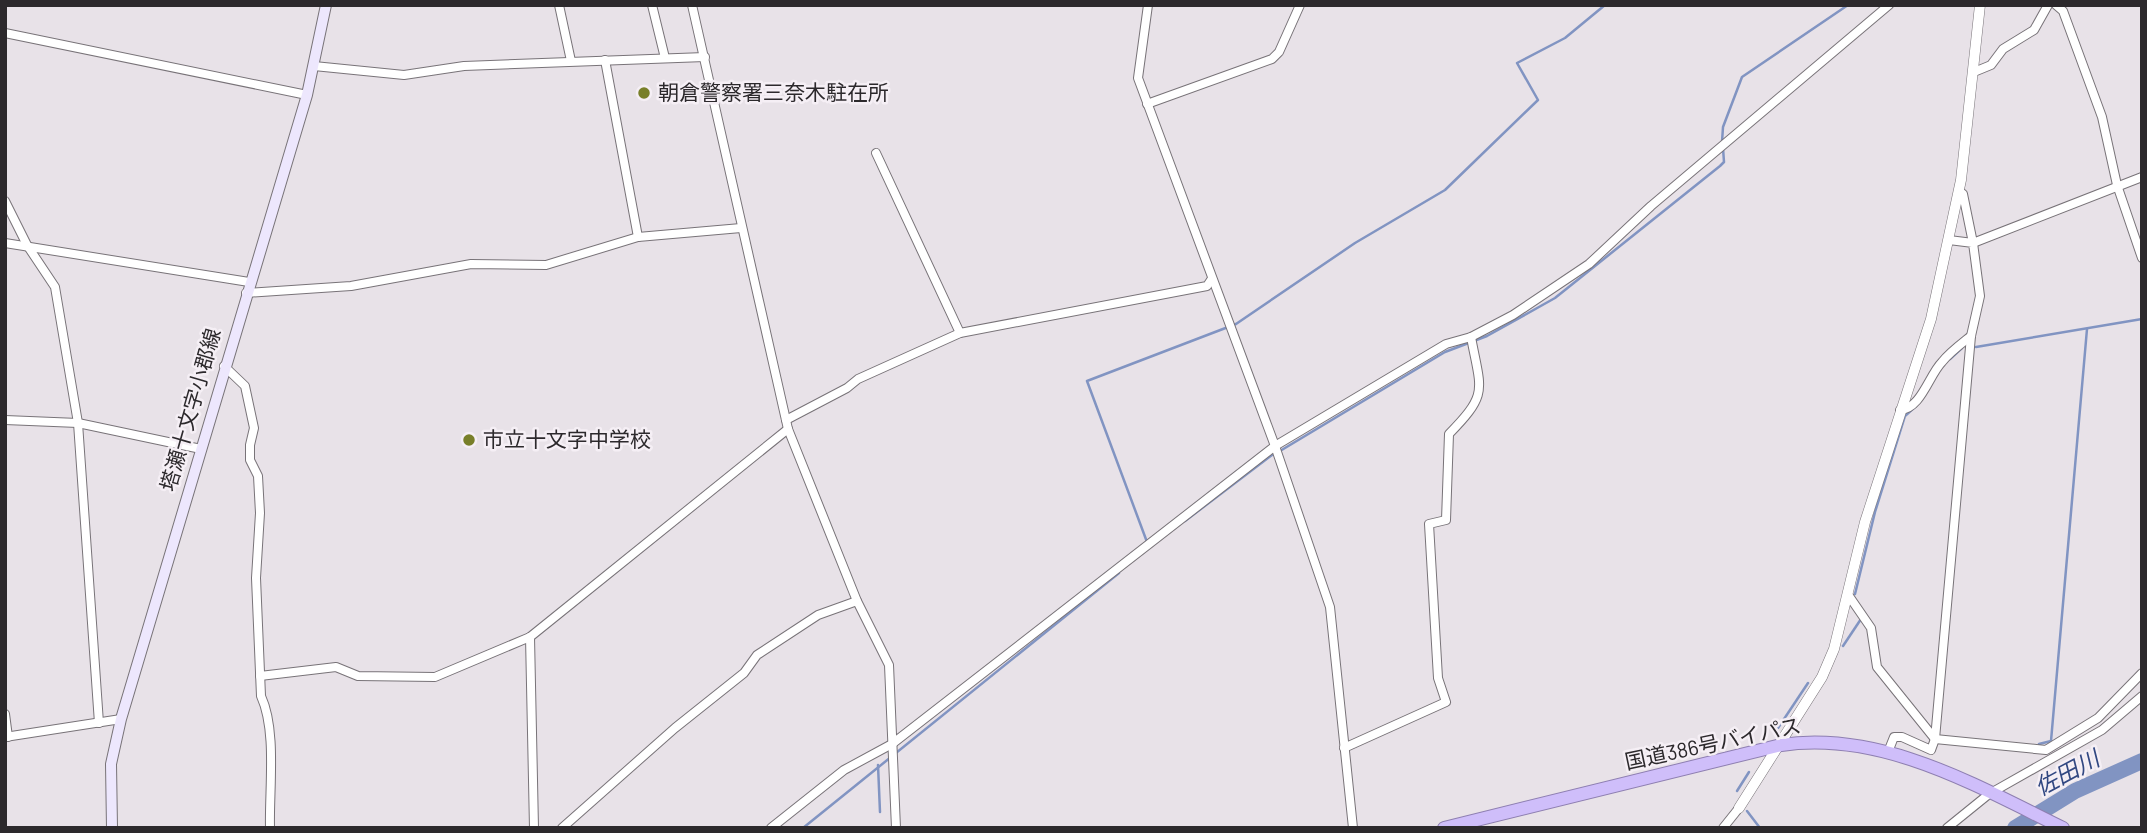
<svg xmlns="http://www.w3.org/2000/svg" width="2147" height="833" viewBox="0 0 2147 833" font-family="Barlow,'Noto Sans JP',sans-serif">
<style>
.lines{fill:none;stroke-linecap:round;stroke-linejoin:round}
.stream{stroke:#8194c2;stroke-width:2.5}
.river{stroke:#8194c2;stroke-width:16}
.minor-casing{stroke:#787378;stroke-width:10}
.tertiary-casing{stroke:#787378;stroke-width:11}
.secondary-casing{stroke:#787378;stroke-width:12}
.trunk-casing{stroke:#8e7fb1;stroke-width:14}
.minor{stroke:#fff;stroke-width:8}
.tertiary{stroke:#fff;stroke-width:10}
.secondary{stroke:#ede7fd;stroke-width:10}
.trunk{stroke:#cfbefa;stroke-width:12}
.poi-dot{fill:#787f29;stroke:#f5eff5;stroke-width:2.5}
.labels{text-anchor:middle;stroke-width:5;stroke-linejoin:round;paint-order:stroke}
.poi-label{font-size:21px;fill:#2c292c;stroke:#f5eff5;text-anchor:start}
.street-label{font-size:21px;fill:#2c292c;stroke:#f5eff5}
.water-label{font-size:23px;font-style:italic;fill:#324882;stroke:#f5eff5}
</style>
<rect width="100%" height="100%" fill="#e8e2e8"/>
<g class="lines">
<!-- stream -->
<g class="stream">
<path d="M 1722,142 L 1723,127 L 1742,77 L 1848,5"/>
<path d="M 1976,347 L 2142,319"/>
<path d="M 1950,359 L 1962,348"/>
<path d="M 1280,451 L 1445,352 L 1487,336 L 1555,298 L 1720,166 L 1724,162 L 1723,148"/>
<path d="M 1185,521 L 1272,455"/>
<path d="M 1147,542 L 1087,381 L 1236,324 L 1355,243 L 1445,190 L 1538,100 L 1517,63 L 1565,38 L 1605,5"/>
<path d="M 1855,594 L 1875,512 L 1905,416 L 1916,406"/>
<path d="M 1843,646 L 1861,619"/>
<path d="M 1778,728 L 1808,683"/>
<path d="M 2039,744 L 2051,741 L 2087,329"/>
<path d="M 878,765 L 880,812"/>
<path d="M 1737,791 L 1749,772"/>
<path d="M 1747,811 L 1760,828"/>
<path d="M 803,828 L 1119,573"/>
</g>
<!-- river -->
<path class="river" d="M 2015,828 L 2075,791 L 2142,761"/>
<!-- minor casing -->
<g class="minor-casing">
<g id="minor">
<path d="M 559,5 L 571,61"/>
<path d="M 652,5 L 665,58"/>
<path d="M 692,5 L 788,429 L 857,601 L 889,665 L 896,828"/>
<path d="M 1148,5 L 1138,78 L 1275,446 L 1330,607 L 1353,828"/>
<path d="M 2056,5 L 2063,11 L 2102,117 L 2117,185 L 2142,258"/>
<path d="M 5,33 L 307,95"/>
<path d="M 605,60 L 638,237"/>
<path d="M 314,66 L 404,75 L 464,66 L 705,57"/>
<path d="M 1974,72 L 1991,65 L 2003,49 L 2034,30 L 2048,5"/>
<path d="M 1147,104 L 1272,59 L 1279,52 L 1300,5"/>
<path d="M 876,153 L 960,333"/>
<path d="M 1959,191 L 1963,194 L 1973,243 L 2142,177"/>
<path d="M 5,201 L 27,245 L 55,287 L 78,423 L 99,723"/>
<path d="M 5,243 L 249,282"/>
<path d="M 246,293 L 351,286 L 471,264 L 546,265 L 638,237 L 741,228"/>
<path d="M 224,366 L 245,386 L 254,428 L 250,445 L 250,460 L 258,476 L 260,513 L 256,578 L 261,696 C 277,731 269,788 270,828"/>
<path d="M 1900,410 C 1921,409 1929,375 1942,362 C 1950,352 1961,344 1971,336"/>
<path d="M 5,420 L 78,423 L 201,449"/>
<path d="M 786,420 L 847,388 L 858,379 L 960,333 L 1207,286 L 1211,280"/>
<path d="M 1849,596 L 1871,628 L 1877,667 L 1935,739 L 2046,750 L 2098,718 L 2142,673"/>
<path d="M 530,637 L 534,828"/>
<path d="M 260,676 L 336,667 L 358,676 L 435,677 L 530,637 L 788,429"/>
<path d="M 5,714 L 8,737"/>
<path d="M 5,737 L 121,719"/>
<path d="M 1344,748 L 1446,702 L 1438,678 L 1429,524 L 1446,520 L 1449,434 C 1489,393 1481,391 1471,337"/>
<path d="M 1888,752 L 1894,737 L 1902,737 L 1931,750 L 1935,739 L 1971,336 L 1980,296 L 1973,243 L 1949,240"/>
<path d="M 562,828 L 675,728 L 744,673 L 757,655 L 818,615 L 857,601"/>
<path d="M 771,828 L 844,770 L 892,744 L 1275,446 L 1446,344 L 1471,337 L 1513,315 L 1589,264 L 1651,206 L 1889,5"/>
<path d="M 1723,828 L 1739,808"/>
<path d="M 1947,828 L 1989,794 L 2102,730 L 2142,696"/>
</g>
</g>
<!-- tertiary casing -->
<g class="tertiary-casing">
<path id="tertiary" d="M 1739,808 L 1822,677 L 1834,649 L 1865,522 L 1931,319 L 1961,180 L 1980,5"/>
</g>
<!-- secondary casing -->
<g class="secondary-casing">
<path id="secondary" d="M 112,828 L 111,764 L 121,719 L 307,95 L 326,5"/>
</g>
<!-- trunk casing -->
<g class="trunk-casing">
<path id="trunk" d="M 1444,828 L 1781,745 C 1881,730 1975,785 2063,828"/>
</g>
<!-- minor -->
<use href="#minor" class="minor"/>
<!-- tertiary -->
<use href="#tertiary" class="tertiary"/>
<!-- secondary -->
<use href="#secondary" class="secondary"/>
<!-- trunk -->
<use href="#trunk" class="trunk"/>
</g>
<!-- markers -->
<g class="poi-dot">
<circle cx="644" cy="93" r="7"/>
<circle cx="469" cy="440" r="7"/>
</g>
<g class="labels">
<!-- poi labels -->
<g class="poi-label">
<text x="658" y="100">朝倉警察署三奈木駐在所</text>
<text x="483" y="447">市立十文字中学校</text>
</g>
<!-- street labels -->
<g class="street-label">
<text transform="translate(191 410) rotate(-74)" y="7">塔瀬十文字小郡線</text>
<text transform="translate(1713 744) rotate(-12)" y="7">国道386号バイパス</text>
</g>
<!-- water labels -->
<g class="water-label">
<text transform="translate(2067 773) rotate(-28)" y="8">佐田川</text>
</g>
</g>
<!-- border -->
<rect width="2147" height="833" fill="none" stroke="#2c292c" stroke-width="14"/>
</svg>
